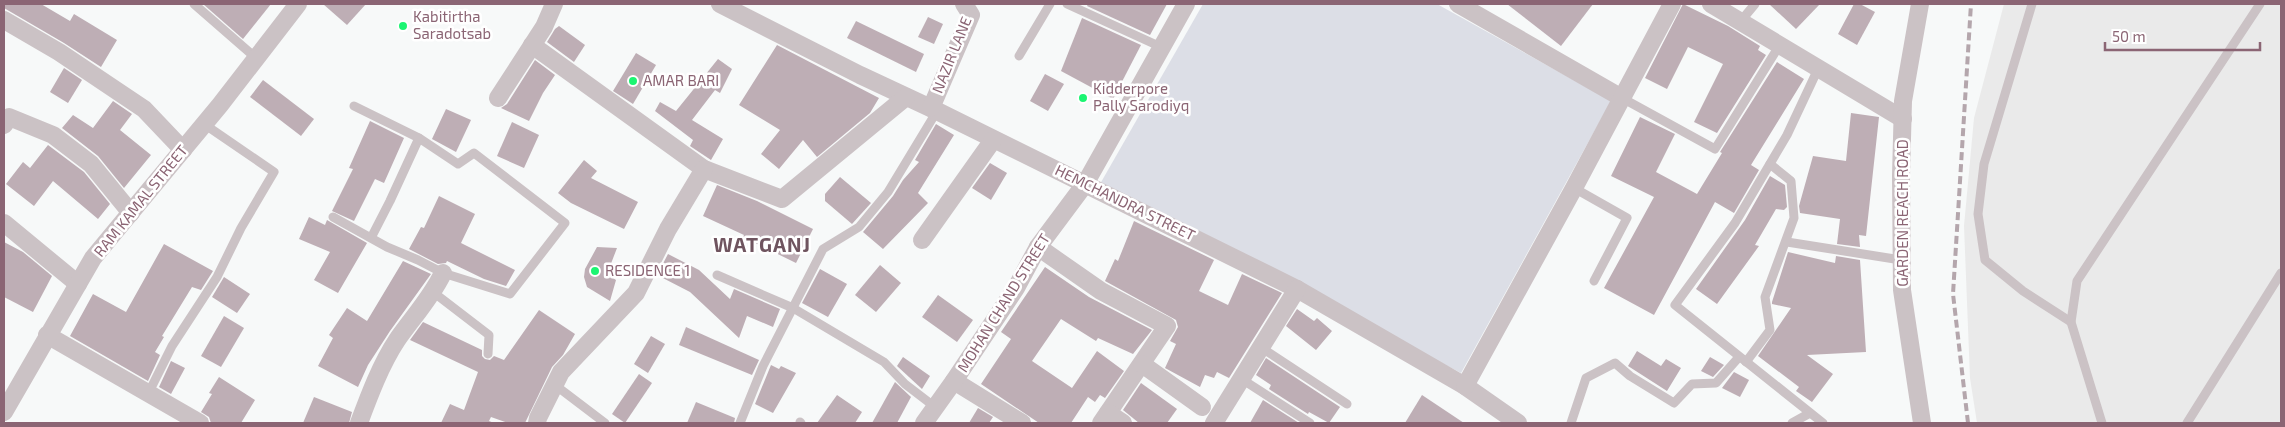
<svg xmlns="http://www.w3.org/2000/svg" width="2285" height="427" viewBox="0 0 2285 427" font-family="'Exo 2',sans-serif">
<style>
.built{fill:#eaeaea}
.green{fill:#dcdee6}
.building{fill:#beaeb5}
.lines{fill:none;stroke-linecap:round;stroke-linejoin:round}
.lane{stroke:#cbc2c5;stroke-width:9}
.street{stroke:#cbc2c5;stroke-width:18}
.rail{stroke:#b4a6ac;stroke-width:4;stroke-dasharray:8 4;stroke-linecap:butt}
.poi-dot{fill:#1bf572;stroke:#fff;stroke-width:2}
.labels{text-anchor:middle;stroke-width:5;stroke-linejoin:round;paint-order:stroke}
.poi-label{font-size:15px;fill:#8b6574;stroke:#fff;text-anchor:start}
.street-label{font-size:15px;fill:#8b6574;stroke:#fff}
.district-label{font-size:20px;font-weight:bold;letter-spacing:1px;fill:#6f545f;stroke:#fff}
</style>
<rect width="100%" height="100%" fill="#f7f9f9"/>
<!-- built -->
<path class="built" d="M 2004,4 L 2281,4 L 2281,423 L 1977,423 L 1970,378 L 1964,226 L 1974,118 Z"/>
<!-- green -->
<path class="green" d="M 1203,4 L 1437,4 L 1611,101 L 1461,373 L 1100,184 Z"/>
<!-- building -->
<g class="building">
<path d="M 4,4 L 41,4 L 70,21 L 74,14 L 117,40 L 101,67 L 64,43 L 4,8 Z"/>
<path d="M 203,4 L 271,4 L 243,39 Z"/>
<path d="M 323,4 L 366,4 L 347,25 Z"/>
<path d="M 1088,4 L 1167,4 L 1150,35 L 1087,6 Z"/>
<path d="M 1507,4 L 1593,4 L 1561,46 Z"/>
<path d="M 1683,4 L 1728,26 L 1760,46 L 1758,50 L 1766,55 L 1717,133 L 1694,122 L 1723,64 L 1688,47 L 1667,89 L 1645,78 Z"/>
<path d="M 1769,4 L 1820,4 L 1796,29 Z"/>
<path d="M 1854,4 L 1860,4 L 1875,12 L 1857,45 L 1838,34 Z"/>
<path d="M 928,17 L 943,24 L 934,44 L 918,37 Z"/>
<path d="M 1082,18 L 1141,45 L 1113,99 L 1061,71 Z"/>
<path d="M 856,21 L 924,54 L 916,72 L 847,38 Z"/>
<path d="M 559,26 L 585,45 L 574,62 L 547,42 L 555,29 Z"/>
<path d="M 777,45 L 879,98 L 870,113 L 817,157 L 803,140 L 779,169 L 761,154 L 780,130 L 739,105 Z"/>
<path d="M 636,53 L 656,65 L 633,104 L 613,91 Z"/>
<path d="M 718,59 L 732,69 L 720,93 L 715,90 L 692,120 L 723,139 L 711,160 L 690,146 L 693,140 L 655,111 L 660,102 L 676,111 Z"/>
<path d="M 535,60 L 555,75 L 543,93 L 529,121 L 501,108 L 507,104 Z"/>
<path d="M 1777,62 L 1804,79 L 1751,165 L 1759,170 L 1734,213 L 1715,202 L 1654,315 L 1604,288 L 1654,197 L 1611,176 L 1640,117 L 1675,134 L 1656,172 L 1697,194 L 1722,153 L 1720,152 Z"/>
<path d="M 64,68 L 82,80 L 68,103 L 50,92 Z"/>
<path d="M 1045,74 L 1064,84 L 1048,111 L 1030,101 Z"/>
<path d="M 263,80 L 314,119 L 301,136 L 250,97 Z"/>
<path d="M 113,101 L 132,114 L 120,130 L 151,155 L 124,188 L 98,156 L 62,128 L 73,115 L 93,128 Z"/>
<path d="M 446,109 L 471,120 L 456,152 L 432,139 Z"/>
<path d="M 1851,113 L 1879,117 L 1866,236 L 1859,235 L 1860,247 L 1837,244 L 1840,219 L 1800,213 L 1799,206 L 1813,156 L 1846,161 Z"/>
<path d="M 370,121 L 404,138 L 384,183 L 375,179 L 354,221 L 332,211 L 353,169 L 349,168 Z"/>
<path d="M 512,122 L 539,135 L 524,168 L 497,156 Z"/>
<path d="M 936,124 L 954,135 L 918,193 L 928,203 L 883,249 L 863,232 L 893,196 L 903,180 L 919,162 L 915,160 Z"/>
<path d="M 48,145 L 84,172 L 110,204 L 98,219 L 53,181 L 34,206 L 6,184 L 23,162 L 30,168 Z"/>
<path d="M 584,160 L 597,171 L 591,178 L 638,202 L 624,229 L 571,203 L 558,193 Z"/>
<path d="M 990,163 L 1007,173 L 991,200 L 972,188 Z"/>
<path d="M 1770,176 L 1785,185 L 1787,207 L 1784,210 L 1776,209 L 1755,245 L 1759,246 L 1717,304 L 1696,289 L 1745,220 Z"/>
<path d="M 840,177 L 871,203 L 852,224 L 825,201 L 825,194 Z"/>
<path d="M 717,185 L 757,201 L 813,229 L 796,263 L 743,237 L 744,235 L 703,216 Z"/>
<path d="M 439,196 L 475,214 L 461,243 L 515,270 L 506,286 L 484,279 L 447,261 L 446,263 L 438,264 L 409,249 L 421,227 L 424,228 Z"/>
<path d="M 309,217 L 325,225 L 327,220 L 367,243 L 338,293 L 314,280 L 330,252 L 299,239 Z"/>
<path d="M 1134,221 L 1214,260 L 1199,291 L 1228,305 L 1242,274 L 1282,293 L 1229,378 L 1217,372 L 1214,378 L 1205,375 L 1200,387 L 1165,368 L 1176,344 L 1170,341 L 1178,327 L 1176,320 L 1105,281 L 1115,259 L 1118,261 Z"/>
<path d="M 4,242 L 23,252 L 52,276 L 33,312 L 4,297 Z"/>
<path d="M 164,244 L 213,271 L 201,290 L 192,287 L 162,336 L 164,337 L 155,352 L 160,355 L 148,381 L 70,336 L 93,294 L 126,312 Z"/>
<path d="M 597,247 L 617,248 L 607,274 L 616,280 L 610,301 L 587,287 L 584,277 L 585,269 Z"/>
<path d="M 1788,252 L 1835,263 L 1836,256 L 1860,260 L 1866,352 L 1807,355 L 1833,374 L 1812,402 L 1796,391 L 1799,387 L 1758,356 L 1791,308 L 1772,304 L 1772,302 Z"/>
<path d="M 668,254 L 699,270 L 730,299 L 734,289 L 780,309 L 773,327 L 747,316 L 739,338 L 690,292 L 657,275 Z"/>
<path d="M 403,261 L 431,274 L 390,331 L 368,365 L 358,387 L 318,366 L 333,338 L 329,335 L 347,308 L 367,321 Z"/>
<path d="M 880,265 L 901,283 L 876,312 L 855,295 Z"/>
<path d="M 1045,267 L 1089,297 L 1152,330 L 1133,354 L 1098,338 L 1096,341 L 1061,319 L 1032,361 L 1072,388 L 1097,351 L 1124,371 L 1105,398 L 1100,395 L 1095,402 L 1088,397 L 1071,423 L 1039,423 L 981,384 L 1011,339 L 1001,332 Z"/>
<path d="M 820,269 L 847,284 L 828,317 L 802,303 Z"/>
<path d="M 224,277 L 250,294 L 237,313 L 212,297 Z"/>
<path d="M 938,295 L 973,320 L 957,342 L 922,317 Z"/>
<path d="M 1297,309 L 1314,321 L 1317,318 L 1332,331 L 1316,350 L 1286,326 Z"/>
<path d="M 539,310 L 575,334 L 563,355 L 552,367 L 525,423 L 508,423 L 491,417 L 489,421 L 494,423 L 441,423 L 450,404 L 464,410 L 478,372 L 410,340 L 423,322 L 482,350 L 482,356 L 485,359 L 490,360 L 494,356 L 504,360 Z"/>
<path d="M 224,316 L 244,328 L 221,367 L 201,356 Z"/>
<path d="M 686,327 L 759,360 L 752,375 L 679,345 Z"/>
<path d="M 651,336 L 665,344 L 648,373 L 634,364 Z"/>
<path d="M 1637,351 L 1661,366 L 1666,359 L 1681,368 L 1667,391 L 1628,366 Z"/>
<path d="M 903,357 L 930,376 L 922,389 L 897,366 Z"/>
<path d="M 1710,357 L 1724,365 L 1713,377 L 1701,371 Z"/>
<path d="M 1266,358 L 1340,407 L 1329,423 L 1309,412 L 1308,414 L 1269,389 L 1271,385 L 1256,375 Z"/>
<path d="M 171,361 L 185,368 L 171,394 L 159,387 Z"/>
<path d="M 771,365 L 779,369 L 781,366 L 796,373 L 773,413 L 755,404 Z"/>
<path d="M 1734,372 L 1749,380 L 1740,397 L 1722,388 Z"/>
<path d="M 639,374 L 652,383 L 625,423 L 612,414 Z"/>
<path d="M 219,377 L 255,400 L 241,423 L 211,423 L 209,417 L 201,412 L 212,394 L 209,393 Z"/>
<path d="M 895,382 L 911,397 L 897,423 L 872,423 Z"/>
<path d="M 1141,383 L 1177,409 L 1167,423 L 1139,423 L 1123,410 Z"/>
<path d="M 837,395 L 862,412 L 855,423 L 817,423 Z"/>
<path d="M 1422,395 L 1464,423 L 1405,423 Z"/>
<path d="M 314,397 L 352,412 L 349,423 L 303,423 Z"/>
<path d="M 1263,400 L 1299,423 L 1250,423 Z"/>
<path d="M 696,402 L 735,418 L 734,423 L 687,423 Z"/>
<path d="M 978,408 L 993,417 L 989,423 L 969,423 Z"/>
</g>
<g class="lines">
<!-- lane -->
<g class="lane">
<path d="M 194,4 L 256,58"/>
<path d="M 1067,4 L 1161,47"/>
<path d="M 2032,4 L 1984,164 L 1978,214 L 1985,260 L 2023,291 L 2071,322"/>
<path d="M 1740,22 L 1755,4"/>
<path d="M 1019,56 L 1050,4"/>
<path d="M 1818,69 L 1787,135 L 1735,223 L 1675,305 L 1823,423"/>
<path d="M 1622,98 L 1715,149 L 1779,46"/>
<path d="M 1574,188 L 1627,218 L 1594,281"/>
<path d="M 333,217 L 387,247 L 418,260 L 443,273 L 510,294 L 565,223 L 474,153 L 458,164 L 419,138 L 354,106"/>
<path d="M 372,236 L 390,201 L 419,138"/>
<path d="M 1787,242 L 1901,260"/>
<path d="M 717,275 L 793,308 L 884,362 L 905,384 L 935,407"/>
<path d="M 433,292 L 489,335 L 488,354"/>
<path d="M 1262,348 L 1347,404"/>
<path d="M 1746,362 L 1770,330 L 1765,297 L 1794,218 L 1791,181 L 1770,164"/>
<path d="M 1240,378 L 1310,423"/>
<path d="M 555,385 L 605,423"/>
<path d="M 148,394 L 172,346 L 217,277 L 241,228 L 274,172 L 204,124"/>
<path d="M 800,422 L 801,423"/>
<path d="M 740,423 L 763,366 L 823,249 L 859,227 L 888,192 L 937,111"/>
<path d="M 1571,423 L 1586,378 L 1615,363 L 1630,376 L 1674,403 L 1692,384 L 1716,383 L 1739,357"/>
<path d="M 1792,423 L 1810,413"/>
<path d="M 2102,423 L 2071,322 L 2077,281 L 2260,4"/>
<path d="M 2187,423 L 2281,273"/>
</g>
<!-- street -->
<g class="street">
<path d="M 720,4 L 860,75 L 937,111 L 1297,289 L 1465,386 L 1518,423"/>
<path d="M 1458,4 L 1622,98"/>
<path d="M 1711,4 L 1903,119"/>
<path d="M 1920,4 L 1903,101 L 1901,176 L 1902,290 L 1922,423"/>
<path d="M 4,20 L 59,52 L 144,109 L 183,150"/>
<path d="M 532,45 L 704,169 L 782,199 L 906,97"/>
<path d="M 498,98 L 544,27 L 554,4"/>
<path d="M 931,108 L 971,15 L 964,4"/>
<path d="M 4,125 L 9,117 L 53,135 L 91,164 L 131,213"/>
<path d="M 4,223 L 78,284"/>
<path d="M 922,240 L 993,140"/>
<path d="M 1038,247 L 1101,291 L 1167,326 L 1101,423"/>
<path d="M 47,335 L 200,423"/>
<path d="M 1142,364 L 1202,407"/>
<path d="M 954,381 L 1022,423"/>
<path d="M 1465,386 L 1574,188 L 1672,4"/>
<path d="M 4,412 L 93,258 L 220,105 L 298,4"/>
<path d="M 1108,413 L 1123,423"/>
<path d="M 359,423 C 369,396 381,364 397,340 C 413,317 431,298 443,273"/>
<path d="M 537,423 L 538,418 L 561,372 L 636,293 L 668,229 L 704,169"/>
<path d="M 924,423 L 954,381 L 1016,288 L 1038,247 L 1085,184 L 1186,4"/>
<path d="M 1214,423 L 1297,289"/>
</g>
<!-- rail -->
<path class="rail" d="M 1968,423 L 1953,294 L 1971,4"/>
</g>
<!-- markers -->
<g class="poi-dot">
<circle cx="403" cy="26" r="5"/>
<circle cx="633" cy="81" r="5"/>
<circle cx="1083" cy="98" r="5"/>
<circle cx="595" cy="271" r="5"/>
</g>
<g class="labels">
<!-- poi labels -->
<g class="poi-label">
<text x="413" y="22">Kabitirtha<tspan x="413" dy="17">Saradotsab</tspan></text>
<text x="643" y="86">AMAR BARI</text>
<text x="1093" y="94">Kidderpore<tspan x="1093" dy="17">Pally Sarodiyq</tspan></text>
<text x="605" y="276">RESIDENCE 1</text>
</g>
<!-- street labels -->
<g class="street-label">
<text transform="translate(952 55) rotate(-68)" y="5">NAZIR LANE</text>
<text transform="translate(141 201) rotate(-51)" y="5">RAM KAMAL STREET</text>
<text transform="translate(1125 203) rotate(26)" y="5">HEMCHANDRA STREET</text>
<text transform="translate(1903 213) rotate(-90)" y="5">GARDEN REACH ROAD</text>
<text transform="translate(1004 303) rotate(-58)" y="5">MOHAN CHAND STREET</text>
</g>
<!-- district labels -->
<g class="district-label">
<text x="762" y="252">WATGANJ</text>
</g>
</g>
<!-- border -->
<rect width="2285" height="427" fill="none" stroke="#8b6574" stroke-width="10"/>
<!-- scale -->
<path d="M2105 42v8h155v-8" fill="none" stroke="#8b6574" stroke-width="2.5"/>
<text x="2112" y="42" font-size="15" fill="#8b6574" stroke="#ffffff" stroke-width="4" paint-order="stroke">50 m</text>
</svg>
